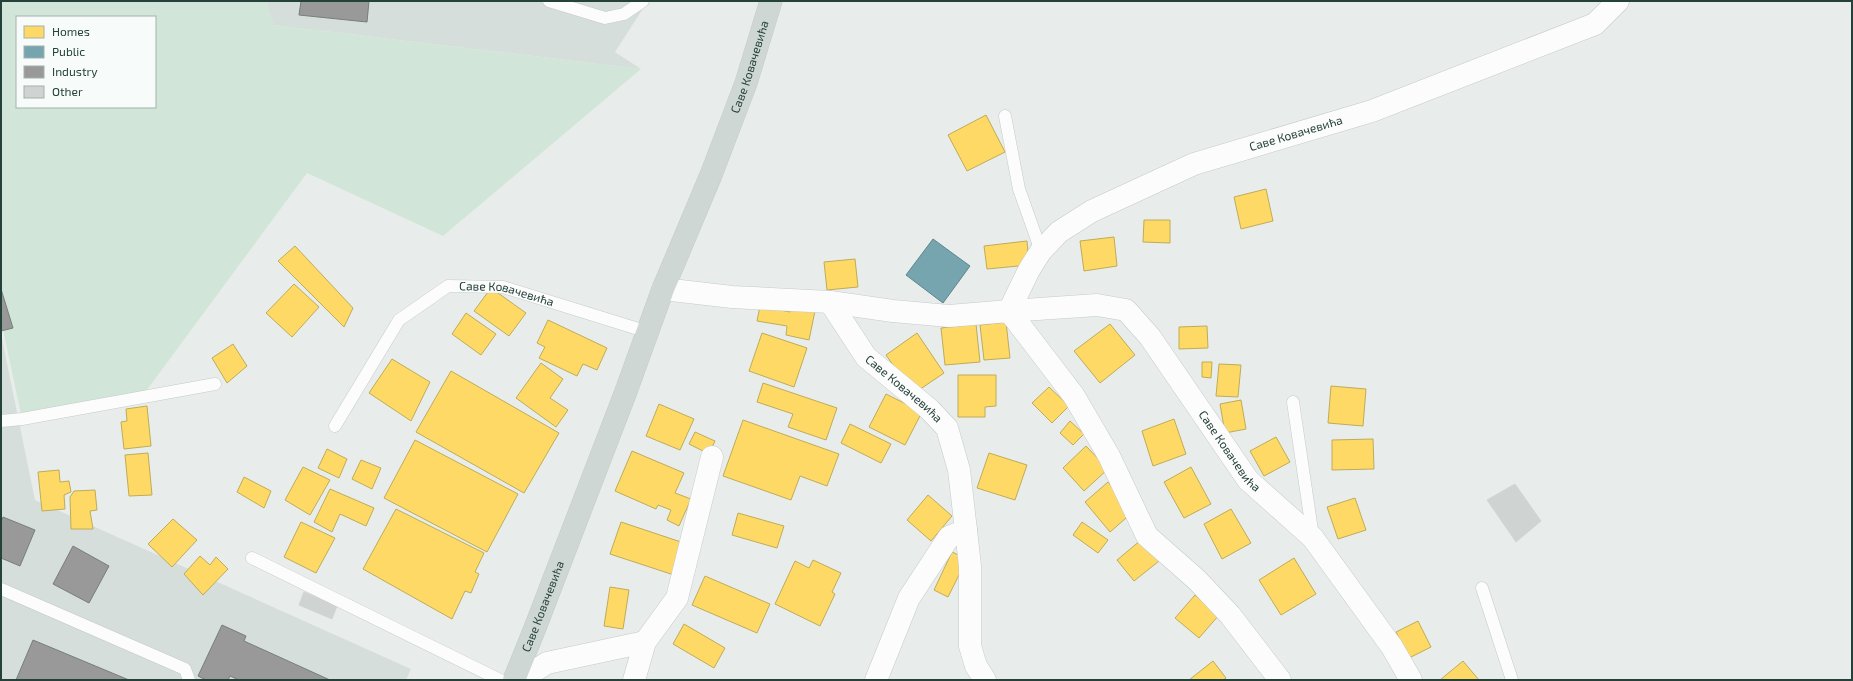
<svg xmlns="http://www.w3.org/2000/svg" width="1853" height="681" viewBox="0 0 1853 681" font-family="'Exo 2',sans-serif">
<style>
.built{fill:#d6dedb}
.green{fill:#d1e6d8;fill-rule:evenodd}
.homes{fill:#ffd966;stroke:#bdac59}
.public{fill:#76a5af;stroke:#5d878c}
.industry{fill:#999;stroke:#767f7c}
.building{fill:#cfd4d2;stroke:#d1d6d4}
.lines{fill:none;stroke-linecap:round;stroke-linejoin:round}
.lane-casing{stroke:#c5cac8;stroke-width:13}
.street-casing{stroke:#c5cac8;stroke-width:23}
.primary-casing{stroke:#c3ccc9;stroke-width:23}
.lane{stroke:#fcfcfc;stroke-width:12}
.street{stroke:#fcfcfc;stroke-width:22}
.primary{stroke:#cfd7d5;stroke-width:22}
.labels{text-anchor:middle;stroke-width:4;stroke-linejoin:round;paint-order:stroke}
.street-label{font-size:12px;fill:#24423a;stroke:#f7fbf9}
</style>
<rect width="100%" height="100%" fill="#e8edeb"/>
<!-- built -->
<g class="built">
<path d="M 266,1 L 648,1 L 615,52 L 641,69 L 273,25 Z"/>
<path d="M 1,334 L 35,500 L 411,669 L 406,680 L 1,680 Z"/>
</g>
<!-- green -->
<path class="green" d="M 1,1 L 266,1 L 273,25 L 641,69 L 443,236 L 307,173 L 141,398 L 22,419 L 1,320 ZM 17,17 L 155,17 L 155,107 L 17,107 Z"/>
<!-- homes -->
<g class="homes">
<path d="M 986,115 L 1005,152 L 967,171 L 948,135 Z"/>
<path d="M 1266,189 L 1273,221 L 1241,229 L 1234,197 Z"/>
<path d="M 1144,220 L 1170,220 L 1170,243 L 1143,242 Z"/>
<path d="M 1114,237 L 1117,266 L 1084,271 L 1080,241 Z"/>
<path d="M 1027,241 L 1029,265 L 987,269 L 984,246 Z"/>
<path d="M 295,246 L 353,308 L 344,327 L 278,261 Z"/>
<path d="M 855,259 L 858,287 L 827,290 L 824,262 Z"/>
<path d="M 294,284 L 319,307 L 292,337 L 266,313 Z"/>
<path d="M 491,288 L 526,313 L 509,336 L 474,311 Z"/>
<path d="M 760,306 L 790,312 L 791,306 L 815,311 L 809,340 L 786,335 L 787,326 L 757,321 Z"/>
<path d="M 466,313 L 496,334 L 481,355 L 452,334 Z"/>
<path d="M 548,320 L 607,348 L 597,370 L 583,364 L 577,376 L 539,358 L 545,347 L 537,343 Z"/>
<path d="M 1006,322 L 1010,358 L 984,360 L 980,325 Z"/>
<path d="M 976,324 L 980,362 L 945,365 L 941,328 Z"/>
<path d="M 1110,324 L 1135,355 L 1100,383 L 1074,351 Z"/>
<path d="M 1207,326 L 1208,348 L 1179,349 L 1179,327 Z"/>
<path d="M 762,333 L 807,348 L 794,387 L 749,371 Z"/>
<path d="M 917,333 L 944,373 L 913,394 L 886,355 Z"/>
<path d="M 233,344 L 247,366 L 227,383 L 212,358 Z"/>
<path d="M 392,359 L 430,382 L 411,421 L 369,393 Z"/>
<path d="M 1202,362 L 1212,362 L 1211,378 L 1202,377 Z"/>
<path d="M 541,363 L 563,379 L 550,398 L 568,410 L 556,427 L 516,398 Z"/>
<path d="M 1219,364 L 1241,365 L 1238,397 L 1216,396 Z"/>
<path d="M 451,371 L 559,433 L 524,493 L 416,432 Z"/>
<path d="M 958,375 L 996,375 L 996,406 L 985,407 L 985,417 L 958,417 Z"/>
<path d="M 763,383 L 837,408 L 826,440 L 788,427 L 793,414 L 757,402 Z"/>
<path d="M 1331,386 L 1366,389 L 1363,426 L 1328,423 Z"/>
<path d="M 1049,387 L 1069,406 L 1052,423 L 1032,403 Z"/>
<path d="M 886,394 L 922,412 L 905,445 L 869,427 Z"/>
<path d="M 1241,400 L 1246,429 L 1225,433 L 1220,404 Z"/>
<path d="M 659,404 L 694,419 L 680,450 L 646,436 Z"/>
<path d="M 147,406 L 151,446 L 124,449 L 121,422 L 127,421 L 126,409 Z"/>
<path d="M 1174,419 L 1186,454 L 1153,466 L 1142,431 Z"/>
<path d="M 743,420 L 839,454 L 827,486 L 800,476 L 791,500 L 723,476 Z"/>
<path d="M 1070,421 L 1084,434 L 1073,445 L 1060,433 Z"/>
<path d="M 850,424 L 891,444 L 881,463 L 841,443 Z"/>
<path d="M 695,432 L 715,441 L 709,454 L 689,444 Z"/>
<path d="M 1276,437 L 1290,462 L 1264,476 L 1250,451 Z"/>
<path d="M 1373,439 L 1374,469 L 1332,470 L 1332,440 Z"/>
<path d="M 415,440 L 518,494 L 487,552 L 384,498 Z"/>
<path d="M 1086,446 L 1108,469 L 1084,491 L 1063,468 Z"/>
<path d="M 327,449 L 347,459 L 339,478 L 318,468 Z"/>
<path d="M 632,451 L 684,473 L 675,493 L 691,499 L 679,526 L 667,520 L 671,510 L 658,505 L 656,509 L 615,491 Z"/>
<path d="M 148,453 L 152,495 L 129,496 L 125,455 Z"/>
<path d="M 989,453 L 1027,465 L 1015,500 L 977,488 Z"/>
<path d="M 361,460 L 381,468 L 372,489 L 352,479 Z"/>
<path d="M 303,467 L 330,480 L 310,515 L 285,500 Z"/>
<path d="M 1191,467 L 1211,504 L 1184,518 L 1164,482 Z"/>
<path d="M 59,470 L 60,482 L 69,481 L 71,492 L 64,495 L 65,509 L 42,511 L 38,472 Z"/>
<path d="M 244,477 L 271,491 L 264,508 L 237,492 Z"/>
<path d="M 1108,482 L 1133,512 L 1110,532 L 1085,502 Z"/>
<path d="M 330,489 L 374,508 L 366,526 L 340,514 L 332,532 L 314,522 Z"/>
<path d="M 95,490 L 97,510 L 90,511 L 93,529 L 71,529 L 70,497 L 74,491 Z"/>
<path d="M 928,495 L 952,516 L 931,541 L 907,520 Z"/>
<path d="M 1355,498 L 1366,530 L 1338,539 L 1327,507 Z"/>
<path d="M 396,509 L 484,553 L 475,572 L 479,574 L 471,593 L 465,591 L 452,619 L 363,569 Z"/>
<path d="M 1231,509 L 1251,543 L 1222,559 L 1204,524 Z"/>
<path d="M 738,513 L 784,526 L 777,548 L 732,535 Z"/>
<path d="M 173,519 L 197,540 L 172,567 L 148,544 Z"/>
<path d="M 301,522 L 335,538 L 316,573 L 284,557 Z"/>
<path d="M 621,522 L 687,544 L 677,576 L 610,554 Z"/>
<path d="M 1082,522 L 1108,540 L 1098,553 L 1073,535 Z"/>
<path d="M 1141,540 L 1159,561 L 1134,581 L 1117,560 Z"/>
<path d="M 952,552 L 967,559 L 948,597 L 934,590 Z"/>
<path d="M 200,556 L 210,565 L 216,557 L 228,569 L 203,595 L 184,574 Z"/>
<path d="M 1294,558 L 1316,594 L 1281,615 L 1259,580 Z"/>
<path d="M 813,560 L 841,573 L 832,592 L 835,594 L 820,626 L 775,604 L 795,561 L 809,568 Z"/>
<path d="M 705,576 L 770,604 L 757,633 L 692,605 Z"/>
<path d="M 610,587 L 629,590 L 623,629 L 604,626 Z"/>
<path d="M 1195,595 L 1219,615 L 1199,638 L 1175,618 Z"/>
<path d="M 1418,621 L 1431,647 L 1409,658 L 1396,632 Z"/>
<path d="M 684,624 L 725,648 L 714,668 L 673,644 Z"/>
<path d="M 1213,661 L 1226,678 L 1223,680 L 1189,680 Z"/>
<path d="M 1463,661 L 1479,680 L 1440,680 Z"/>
</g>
<!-- public -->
<path class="public" d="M 933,239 L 970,266 L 943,303 L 906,275 Z"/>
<!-- industry -->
<g class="industry">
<path d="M 301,1 L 369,1 L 367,22 L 299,15 Z"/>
<path d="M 1,289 L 13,328 L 1,331 Z"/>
<path d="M 3,517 L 35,530 L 20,566 L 1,558 L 1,522 Z"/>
<path d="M 73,546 L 109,566 L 89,603 L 53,584 Z"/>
<path d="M 222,625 L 246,636 L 244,641 L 330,680 L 239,680 L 230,676 L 228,680 L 206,680 L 198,676 Z"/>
<path d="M 33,640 L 129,680 L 16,680 Z"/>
</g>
<!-- building -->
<g class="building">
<path d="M 1515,484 L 1541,521 L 1516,542 L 1487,500 Z"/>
<path d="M 304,592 L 337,606 L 332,619 L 299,605 Z"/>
</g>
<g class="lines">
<!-- lane casing -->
<g class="lane-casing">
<g id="lane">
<path d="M 549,1 L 605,18 L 624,14 L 643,1"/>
<path d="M 1005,116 L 1019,189 L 1041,251"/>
<path d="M 1293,402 L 1313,537"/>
<path d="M 1,421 L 22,419 L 215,384"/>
<path id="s1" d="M 335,426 L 399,320 L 448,286 L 503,287 L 648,332"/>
<path d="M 252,558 L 500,680"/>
<path d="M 1482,588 L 1512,680"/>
<path d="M 1,589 L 185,669 L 189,680"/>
</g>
</g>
<!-- street casing -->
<g class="street-casing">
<g id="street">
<path d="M 663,289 L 732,297 L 830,302 L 893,311 L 949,316 L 1009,311 L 1074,396 L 1109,456 L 1147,536 L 1197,580 L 1230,615 L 1280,680"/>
<path id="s2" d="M 830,302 L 866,357 L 929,409 L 947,428 L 959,470 L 966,530 L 970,566 L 970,646 L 976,666 L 985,680"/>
<path id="s3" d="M 1009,311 L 1029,270 L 1041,251 L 1059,232 L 1092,211 L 1194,164 L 1372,111 L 1595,24 L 1618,1"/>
<path id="s4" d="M 1009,311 L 1097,305 L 1126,310 L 1150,337 L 1248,480 L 1313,538 L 1392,647 L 1411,680"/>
<path d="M 520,680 L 547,663 L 645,642"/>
<path d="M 634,680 L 645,642 L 677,598 L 712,457"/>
<path d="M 876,680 L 909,598 L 949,537 L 966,530"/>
</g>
</g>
<!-- primary casing -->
<g class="primary-casing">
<g id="primary">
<path id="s5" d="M 514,680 L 535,628 L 625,394 L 663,289 L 711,175 L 746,83 L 771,1"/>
</g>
</g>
<!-- lane -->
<use href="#lane" class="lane"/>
<!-- street -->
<use href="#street" class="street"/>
<!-- primary -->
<use href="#primary" class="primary"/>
</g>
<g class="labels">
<!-- street labels -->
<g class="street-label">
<text dy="4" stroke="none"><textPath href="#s5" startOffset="657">Саве Ковачевића</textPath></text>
<text dy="4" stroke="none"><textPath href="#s3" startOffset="352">Саве Ковачевића</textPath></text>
<text dy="4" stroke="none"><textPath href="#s1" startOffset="243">Саве Ковачевића</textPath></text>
<text dy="4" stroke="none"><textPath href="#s2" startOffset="115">Саве Ковачевића</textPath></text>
<text dy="4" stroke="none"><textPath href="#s4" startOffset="293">Саве Ковачевића</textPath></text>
<text dy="4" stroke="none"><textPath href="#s5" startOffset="79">Саве Ковачевића</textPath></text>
</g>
</g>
<!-- border -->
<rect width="1853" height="681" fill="none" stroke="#24423a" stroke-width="4"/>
<!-- legend -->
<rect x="16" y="16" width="140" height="92" fill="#f7fbf9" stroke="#a3b1ad"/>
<rect x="24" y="26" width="20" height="12" fill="#ffd966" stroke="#a3b1ad"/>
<text x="52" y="36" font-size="12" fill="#24423a">Homes</text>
<rect x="24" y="46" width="20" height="12" fill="#76a5af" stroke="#a3b1ad"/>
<text x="52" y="56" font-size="12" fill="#24423a">Public</text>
<rect x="24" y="66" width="20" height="12" fill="#999999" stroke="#a3b1ad"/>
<text x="52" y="76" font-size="12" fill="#24423a">Industry</text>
<rect x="24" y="86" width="20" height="12" fill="#cfd4d2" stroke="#a3b1ad"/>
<text x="52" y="96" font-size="12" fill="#24423a">Other</text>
</svg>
